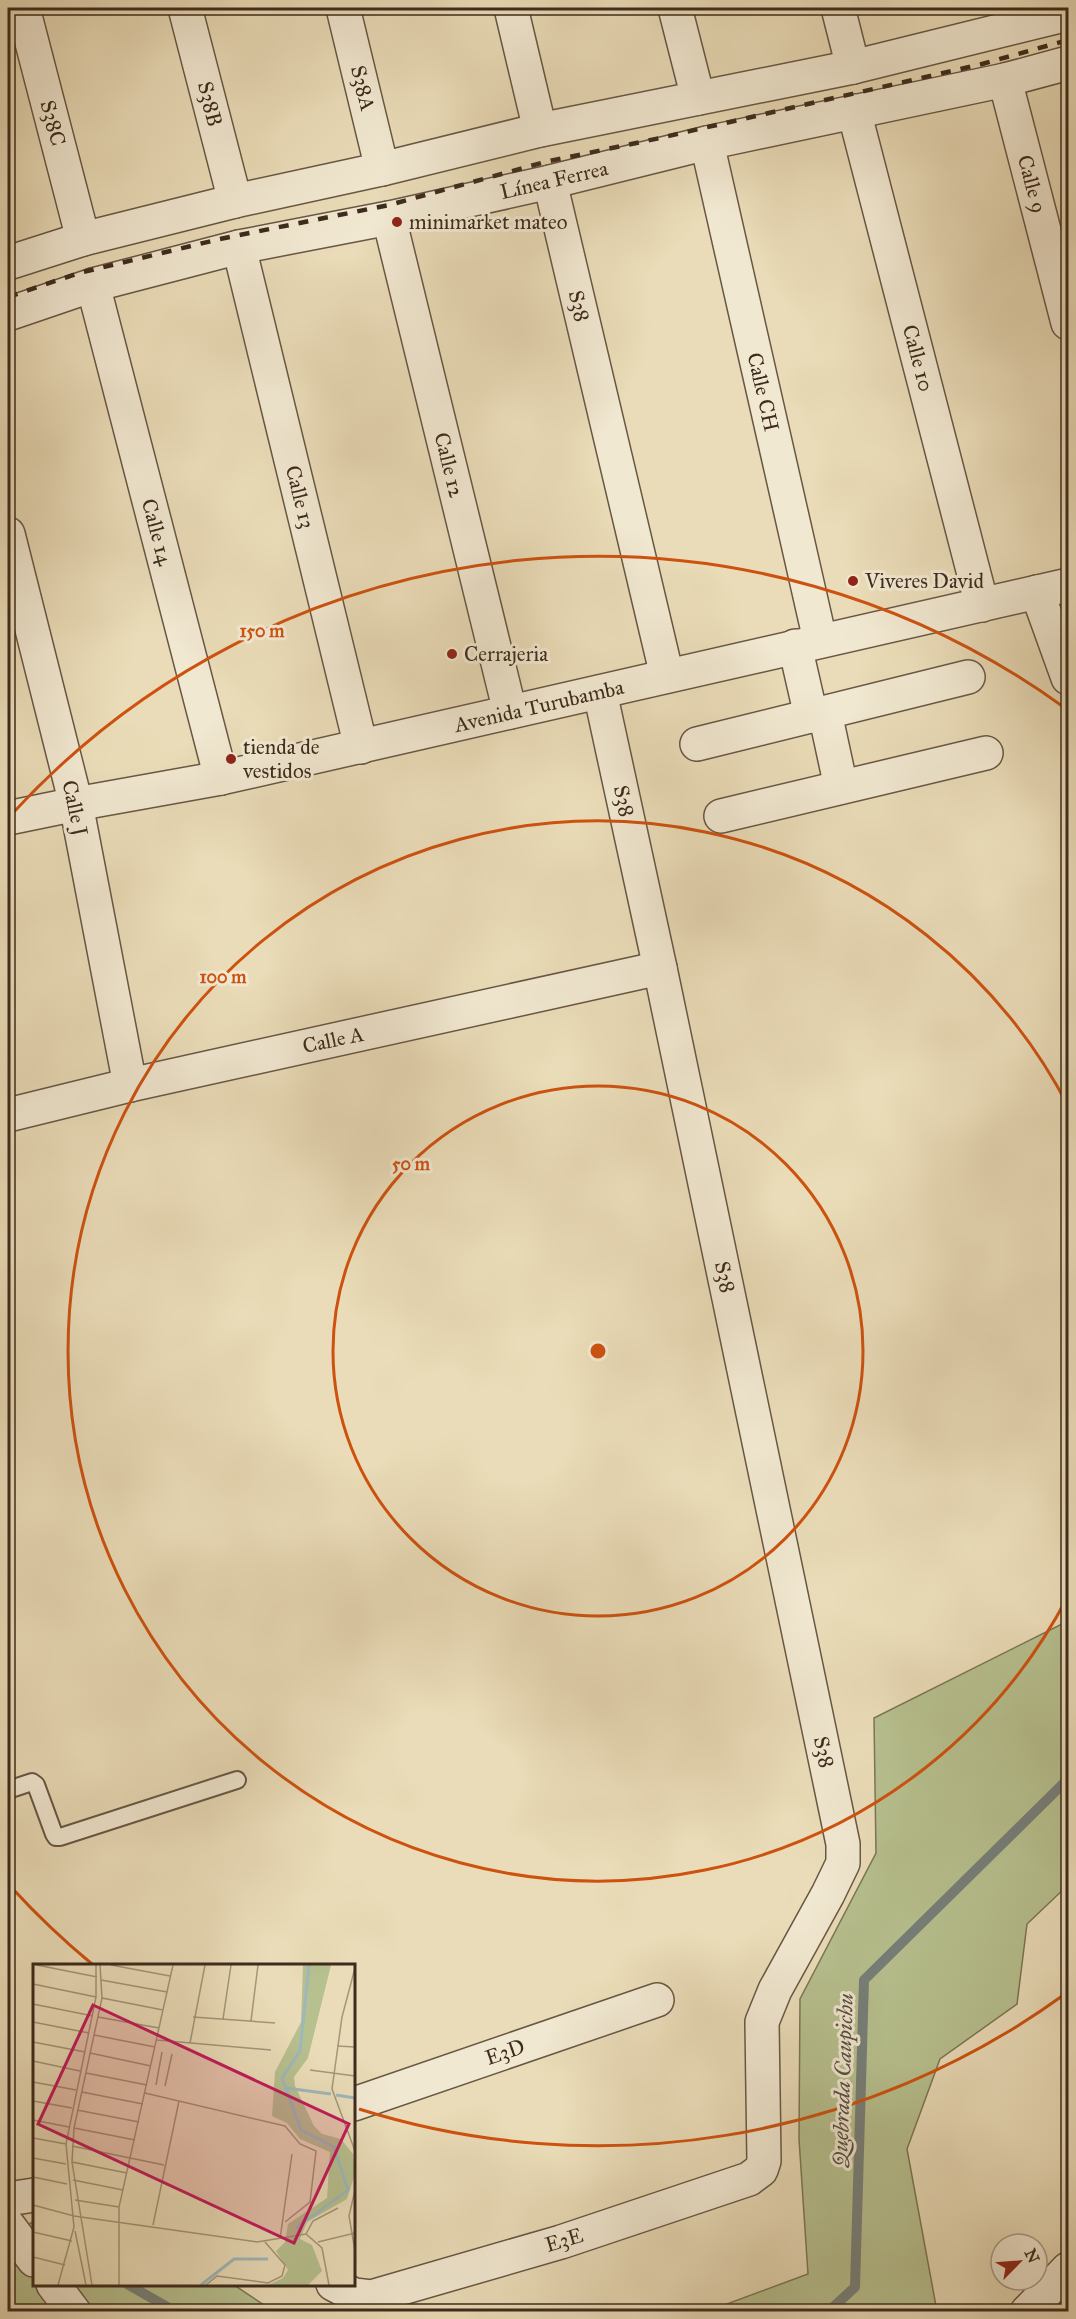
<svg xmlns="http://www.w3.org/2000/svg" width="1076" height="2319" viewBox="0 0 1076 2319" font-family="'IM FELL Great Primer',serif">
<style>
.green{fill:#b7c08f;stroke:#7a7656;stroke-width:1.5}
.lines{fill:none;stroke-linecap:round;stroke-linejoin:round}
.stream{stroke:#77807b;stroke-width:10}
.lane-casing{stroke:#685744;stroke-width:20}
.street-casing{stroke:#685744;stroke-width:36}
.lane{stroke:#f1e8d1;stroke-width:16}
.street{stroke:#f1e8d1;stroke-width:33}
.rail{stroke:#3d2b1d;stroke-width:4.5;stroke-dasharray:10 10;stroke-linecap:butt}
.ring{fill:none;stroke:#ce520f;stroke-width:3}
.poi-dot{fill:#8f2418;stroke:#f1e8d1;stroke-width:2}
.labels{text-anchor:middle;stroke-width:6;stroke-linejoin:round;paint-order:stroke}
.street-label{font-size:21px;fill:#3d2b1d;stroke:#f1e8d1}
.poi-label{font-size:21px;fill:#3d2b1d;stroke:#f1e8d1;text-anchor:start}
.water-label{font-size:22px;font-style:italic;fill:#554e44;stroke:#f1e8d1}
.inset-river{fill:none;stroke:#9eb8ba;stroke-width:3}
.inset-road{fill:none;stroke:#a5957a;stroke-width:1.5}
.view{fill:#c2185b;fill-opacity:0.15;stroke:#c2185b;stroke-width:3}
.inset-edge{fill:none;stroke:#3d2b1d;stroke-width:3}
.centre{fill:#ce520f;stroke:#f1e8d1;stroke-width:3}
.ring-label{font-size:18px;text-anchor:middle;font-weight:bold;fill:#ce520f;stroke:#f1e8d1;stroke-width:6;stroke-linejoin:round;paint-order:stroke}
</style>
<rect width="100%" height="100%" fill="#eadcb8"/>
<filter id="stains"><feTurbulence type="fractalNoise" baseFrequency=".00333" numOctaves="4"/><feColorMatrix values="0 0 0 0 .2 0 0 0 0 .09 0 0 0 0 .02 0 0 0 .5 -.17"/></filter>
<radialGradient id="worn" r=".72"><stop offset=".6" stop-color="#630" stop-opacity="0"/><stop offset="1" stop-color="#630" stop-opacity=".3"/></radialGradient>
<!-- green -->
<g class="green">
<path d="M 1068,1621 L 1068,1885 L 1027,1924 L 1017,2004 L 940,2059 L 907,2149 L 936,2306 L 934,2311 L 708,2311 L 808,2274 L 799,2139 L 800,1999 L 876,1853 L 874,1718 Z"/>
<path d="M 34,2221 L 34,2284 L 234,2285 L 273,2311 L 8,2311 L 8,2237 Z"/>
</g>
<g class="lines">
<!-- stream -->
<g class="stream">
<path d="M 127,2284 L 176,2312"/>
<path d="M 828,2312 L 855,2287 L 864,1980 L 1068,1779"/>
</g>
<!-- lane casing -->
<g class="lane-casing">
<path id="lane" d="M 8,1790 L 32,1782 L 36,1785 L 54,1834 L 56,1837 L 60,1837 L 237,1780"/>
</g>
<!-- street casing -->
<g class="street-casing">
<g id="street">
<path d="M 23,8 L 83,239"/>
<path d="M 185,8 L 235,201"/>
<path d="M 343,8 L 382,169"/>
<path d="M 511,8 L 540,130"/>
<path d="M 675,8 L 698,98"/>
<path d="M 838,8 L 853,67"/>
<path d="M 1005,80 L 1068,323"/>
<path d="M 854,111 L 982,605"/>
<path d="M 707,143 L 820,640"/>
<path d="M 550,182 L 667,676"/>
<path d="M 389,218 L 510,712"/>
<path d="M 239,247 L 361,747"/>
<path d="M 8,263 L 83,239 L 235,201 L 382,169 L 540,130 L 853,67 L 1068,14"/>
<path d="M 93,285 L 221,778"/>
<path d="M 8,314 L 93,285 L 239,247 L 389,218 L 550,182 L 707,143 L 1005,80 L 1068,63"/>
<path d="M 8,534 L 76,804 L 130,1085"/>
<path d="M 1037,592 L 1068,678"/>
<path d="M 795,646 L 811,716"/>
<path d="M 825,713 L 841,787"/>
<path d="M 697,744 L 968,677"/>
<path d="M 721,816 L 986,753"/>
<path d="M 8,818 L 76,804 L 221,778 L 1068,585"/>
<path d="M 8,1115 L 130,1085 L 660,968"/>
<path d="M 354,2104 L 657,2000"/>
<path d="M 8,2199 L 34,2195"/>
<path d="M 8,2225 L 34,2260"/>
<path d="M 53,2284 L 74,2312"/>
<path d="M 333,2284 L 354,2295 L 371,2297 L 561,2242 L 749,2179 L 761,2170 L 764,2161 L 762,2022 L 775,1990 L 828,1894 L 843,1863 L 843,1844 L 660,968 L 600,692"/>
<path d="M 1027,2312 L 1068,2269"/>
</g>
</g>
<!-- lane -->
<use href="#lane" class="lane"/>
<!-- street -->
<use href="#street" class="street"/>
<!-- rail -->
<path class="rail" d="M 8,297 L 79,273 L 220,239 L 389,205 L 545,162 L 660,138 L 982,64 L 1068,40"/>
</g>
<!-- distance rings -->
<g class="ring">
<circle cx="598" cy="1351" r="265"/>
<path d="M1068 1596A530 530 0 1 1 1068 1106"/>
<path d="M1065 1994A795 795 0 0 1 359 2109M92 1964A795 795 0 0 1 12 1888M12 814A795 795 0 0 1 1065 708"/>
</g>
<!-- markers -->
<g class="poi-dot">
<circle cx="397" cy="222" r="6"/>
<circle cx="853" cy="581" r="6"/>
<circle cx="452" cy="654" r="6"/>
<circle cx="231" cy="759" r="6"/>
</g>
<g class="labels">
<!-- street labels -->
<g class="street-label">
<text transform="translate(363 88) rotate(76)" y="7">S38A</text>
<text transform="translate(210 104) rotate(76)" y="7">S38B</text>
<text transform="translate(53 123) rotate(75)" y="7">S38C</text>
<text transform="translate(554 180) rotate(-13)" y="7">Línea Ferrea</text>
<text transform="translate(1032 184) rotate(75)" y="7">Calle 9</text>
<text transform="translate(579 306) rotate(77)" y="7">S38</text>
<text transform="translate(918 358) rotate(75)" y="7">Calle 10</text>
<text transform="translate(763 392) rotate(77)" y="7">Calle CH</text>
<text transform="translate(449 465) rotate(76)" y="7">Calle 12</text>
<text transform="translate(300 497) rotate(76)" y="7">Calle 13</text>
<text transform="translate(157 532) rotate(75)" y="7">Calle 14</text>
<text transform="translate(539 706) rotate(-13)" y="7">Avenida Turubamba</text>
<text transform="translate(624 801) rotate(78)" y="7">S38</text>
<text transform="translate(75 808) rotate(78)" y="7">Calle J</text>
<text transform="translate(333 1040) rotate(-12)" y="7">Calle A</text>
<text transform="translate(725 1277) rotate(78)" y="7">S38</text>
<text transform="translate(824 1752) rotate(78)" y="7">S38</text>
<text transform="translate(505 2052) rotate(-19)" y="7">E3D</text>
<text transform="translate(564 2240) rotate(-17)" y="7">E3E</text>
</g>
<!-- poi labels -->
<g class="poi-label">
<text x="409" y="229">minimarket mateo</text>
<text x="865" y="588">Viveres David</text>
<text x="464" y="661">Cerrajeria</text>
<text x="243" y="754">tienda de<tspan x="243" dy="24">vestidos</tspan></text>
</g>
<!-- water labels -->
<g class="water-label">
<text transform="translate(842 2080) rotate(-88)" y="8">Quebrada Caupichu</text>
</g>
</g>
<!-- overview -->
<g transform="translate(33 1964)">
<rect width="322" height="322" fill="#eadcb8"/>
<path d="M 270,1 L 298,1 L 275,94 L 261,113 L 262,122 L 281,162 L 289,170 L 308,175 L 320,190 L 322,210 L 314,235 L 274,258 L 267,275 L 279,281 L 289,307 L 275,321 L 235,321 L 250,314 L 255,306 L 243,287 L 252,278 L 255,260 L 294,234 L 297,188 L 267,175 L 254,159 L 239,152 L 242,108 L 268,58 Z" fill="#b7c08f"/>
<path class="inset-river" d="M 253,124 L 298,130M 303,131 L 322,134M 263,264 L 315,226 L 301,183 L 268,166 L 249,114 L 267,87 L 276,1M 168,321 L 201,295 L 235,295"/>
<path class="inset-road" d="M 4,1 L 64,13M 78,1 L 137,12M 322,4 L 309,53 L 299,125 L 322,187M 68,16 L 134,28M 0,20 L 63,33M 69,34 L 130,46M 0,40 L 60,52M 65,53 L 126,64M 160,53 L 242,59M 190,55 L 198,1M 218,57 L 225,1M 0,58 L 56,69M 61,71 L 122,83M 124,76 L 238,86M 0,78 L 52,88M 157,79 L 172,1M 304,82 L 322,83M 57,89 L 118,102M 0,97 L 47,107M 277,106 L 322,112M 53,109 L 114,121M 0,118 L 43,126M 123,121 L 129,88M 132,122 L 139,90M 49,128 L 110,140M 112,129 L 252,162 L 267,180 L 283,187 L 277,238 L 252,258M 0,137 L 39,144M 44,146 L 106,158M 0,156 L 36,163M 41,164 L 102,176M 0,174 L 33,180M 39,182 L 131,201M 0,194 L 33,200M 39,198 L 94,209M 0,213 L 34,220M 40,216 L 90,226M 322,226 L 316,252 L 322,287M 42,236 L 86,243M 0,241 L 41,252 L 224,278 L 273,270 L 289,284 L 296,321M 120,261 L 146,137M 42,267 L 53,321M 0,268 L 39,277M 273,270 L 280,257 L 305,244M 247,275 L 259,190M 285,278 L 322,269M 0,293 L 32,301M 25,321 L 41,263 L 33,180 L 63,33 L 63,1M 59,321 L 39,198 L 41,164 L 69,34 L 67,1M 86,321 L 86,243 L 140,1M 173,321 L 184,312 L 235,319 L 249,312 L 252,301 L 232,278"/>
<path class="view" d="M 60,41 L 316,160 L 261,279 L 5,160 Z"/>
<rect width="322" height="322" class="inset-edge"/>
</g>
<circle cx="598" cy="1351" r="9" class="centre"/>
<g class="ring-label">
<text x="262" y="637">150 m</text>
<text x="223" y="983">100 m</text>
<text x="411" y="1170">50 m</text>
</g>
<!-- margin -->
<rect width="1076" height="2319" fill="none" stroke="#eadcb8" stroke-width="30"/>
<rect x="9" y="9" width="1058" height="2301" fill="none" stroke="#3d2b1d" stroke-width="3"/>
<rect x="15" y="15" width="1046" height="2289" fill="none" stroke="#3d2b1d" stroke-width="1.5"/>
<!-- north arrow -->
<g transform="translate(1019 2262) rotate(65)"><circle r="28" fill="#f1e8d1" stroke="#a99c89" stroke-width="1.5"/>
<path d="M0-4.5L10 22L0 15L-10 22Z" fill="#8f2418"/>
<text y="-9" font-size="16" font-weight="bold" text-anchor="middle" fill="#3d2b1d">N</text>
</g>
<rect width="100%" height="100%" filter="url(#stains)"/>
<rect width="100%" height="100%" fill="url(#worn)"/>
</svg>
